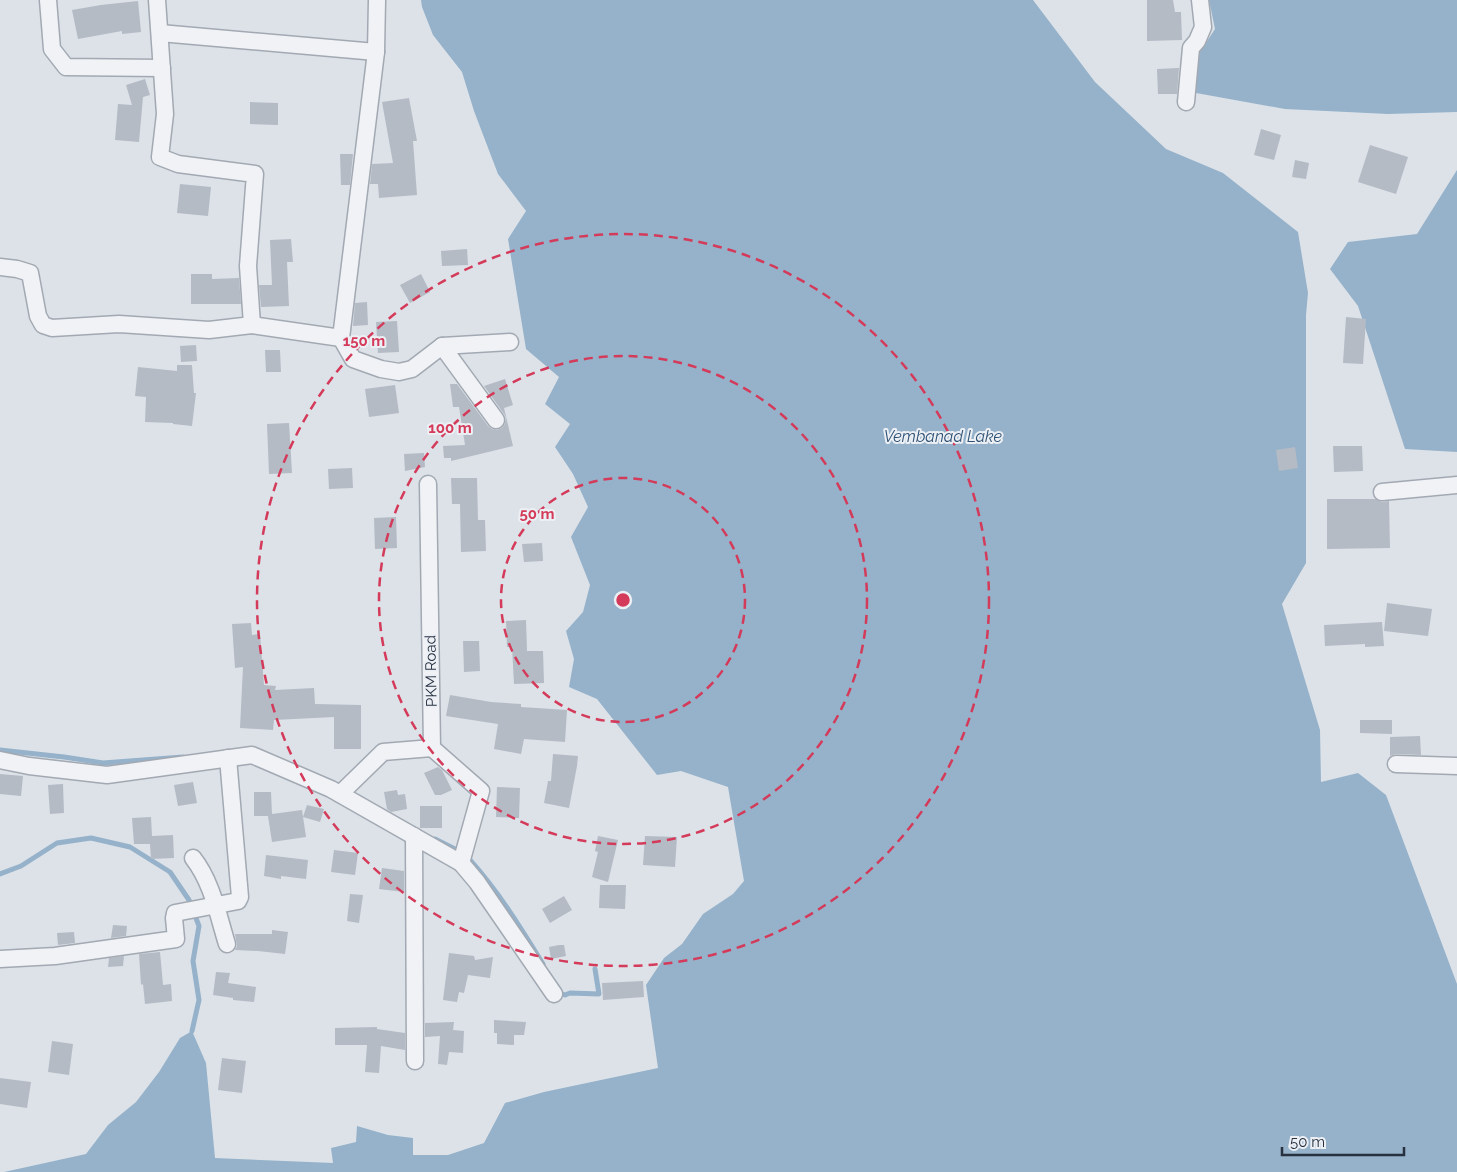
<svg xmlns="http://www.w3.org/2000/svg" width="1457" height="1172" viewBox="0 0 1457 1172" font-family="Raleway,sans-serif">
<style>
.water{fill:#95b2ca}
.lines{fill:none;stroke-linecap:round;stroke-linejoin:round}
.stream{stroke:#95b2ca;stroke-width:5}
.building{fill:#b4bbc5}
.minor-casing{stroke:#a2a9b2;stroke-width:19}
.minor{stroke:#f0f2f6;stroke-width:16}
.ring{fill:none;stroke:#d43a59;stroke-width:2.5;stroke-dasharray:9 6}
.labels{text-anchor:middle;stroke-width:4;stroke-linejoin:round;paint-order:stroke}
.street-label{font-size:15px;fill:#26303f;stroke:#ecf0f5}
.water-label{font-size:16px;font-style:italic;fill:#2e5174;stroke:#ecf0f5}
.centre{fill:#d43a59;stroke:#ecf0f5;stroke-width:2.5}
.ring-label{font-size:15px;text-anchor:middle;font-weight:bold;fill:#d43a59;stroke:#ecf0f5;stroke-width:4;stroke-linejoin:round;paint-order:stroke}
</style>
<rect width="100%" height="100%" fill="#dde2e8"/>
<!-- water -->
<g class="water">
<path d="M 421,0 L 1033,0 L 1095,82 L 1166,149 L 1223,173 L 1298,232 L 1308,293 L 1306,315 L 1306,563 L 1282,604 L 1320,730 L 1321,782 L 1358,773 L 1386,795 L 1457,984 L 1457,1172 L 4,1172 L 86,1154 L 108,1125 L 136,1102 L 159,1072 L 180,1038 L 192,1031 L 206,1063 L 215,1158 L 333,1163 L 331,1148 L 356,1142 L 357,1126 L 388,1135 L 413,1138 L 413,1155 L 448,1155 L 484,1143 L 505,1103 L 544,1092 L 658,1068 L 646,985 L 664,958 L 682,944 L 703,914 L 733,894 L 744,881 L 728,787 L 681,771 L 657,775 L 597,699 L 569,687 L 574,659 L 566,631 L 583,612 L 590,585 L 571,537 L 588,507 L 573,474 L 555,447 L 570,424 L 545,404 L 559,377 L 526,349 L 508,239 L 526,211 L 498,174 L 474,111 L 462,72 L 433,35 L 422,7 Z"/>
<path d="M 1209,0 L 1457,0 L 1457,112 L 1388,114 L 1285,109 L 1196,93 L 1198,55 L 1215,29 Z"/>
<path d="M 1457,170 L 1457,452 L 1405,449 L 1358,306 L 1330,269 L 1348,242 L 1417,234 Z"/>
</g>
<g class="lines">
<!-- stream -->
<g class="stream">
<path d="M 0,750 L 64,757 L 103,763 L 183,757"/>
<path d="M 435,839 L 461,852"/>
<path d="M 470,860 C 498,891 521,928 543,964"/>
<path d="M 0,874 L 21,866 L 57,843 L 91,838 L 130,847 L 170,872 L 189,900 L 199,926 L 193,961 L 199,1000 L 192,1031"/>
<path d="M 559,990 L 560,993 L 565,995 L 570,993 L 599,994 L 595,969"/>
</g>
</g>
<!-- building -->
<g class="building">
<path d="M 1147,0 L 1173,0 L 1175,12 L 1181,12 L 1182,40 L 1147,41 Z"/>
<path d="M 138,1 L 141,32 L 122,34 L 122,31 L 78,39 L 72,10 L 101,5 Z"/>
<path d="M 1179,68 L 1177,94 L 1158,94 L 1157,69 Z"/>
<path d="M 145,79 L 150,95 L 143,97 L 139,142 L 115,140 L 118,104 L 132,105 L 126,85 Z"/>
<path d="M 409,98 L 417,141 L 413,141 L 417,195 L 379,198 L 378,184 L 370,184 L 372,164 L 393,163 L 382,102 Z"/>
<path d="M 250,102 L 278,103 L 278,125 L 250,124 Z"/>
<path d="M 1261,129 L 1281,135 L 1274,160 L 1254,155 Z"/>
<path d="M 1370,145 L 1408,157 L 1396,194 L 1358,182 Z"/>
<path d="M 340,154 L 353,154 L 350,185 L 341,185 Z"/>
<path d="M 1295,160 L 1309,163 L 1306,179 L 1292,177 Z"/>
<path d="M 180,184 L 211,187 L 208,216 L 177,213 Z"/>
<path d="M 291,239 L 293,262 L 287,262 L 289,306 L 261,307 L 259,285 L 272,285 L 270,240 Z"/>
<path d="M 467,249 L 468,265 L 442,266 L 441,251 Z"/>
<path d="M 191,274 L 212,274 L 212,279 L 239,278 L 241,304 L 191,304 Z"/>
<path d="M 421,274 L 430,292 L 410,303 L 400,285 Z"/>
<path d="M 367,302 L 368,325 L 353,326 L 355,303 Z"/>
<path d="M 1346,317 L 1366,319 L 1363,364 L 1343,363 Z"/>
<path d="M 397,321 L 399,352 L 378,353 L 376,322 Z"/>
<path d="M 196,345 L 197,361 L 181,362 L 180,346 Z"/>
<path d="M 265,350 L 280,350 L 281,372 L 266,372 Z"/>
<path d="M 177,365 L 192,365 L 194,393 L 196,393 L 192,426 L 173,424 L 173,423 L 145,422 L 146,397 L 135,396 L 138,367 L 177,371 Z"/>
<path d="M 505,379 L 513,405 L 504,408 L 513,446 L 451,461 L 451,458 L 444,458 L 443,446 L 465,445 L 459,407 L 453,407 L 450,384 L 457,384 L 488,426 L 492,429 L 497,430 L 502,428 L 505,424 L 506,418 L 504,414 L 484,386 Z"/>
<path d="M 395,385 L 399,413 L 369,417 L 365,389 Z"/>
<path d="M 289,423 L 292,473 L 269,474 L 267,424 Z"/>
<path d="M 1333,446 L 1362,446 L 1363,471 L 1334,472 Z"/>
<path d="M 1295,447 L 1298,468 L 1279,471 L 1276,450 Z"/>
<path d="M 424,453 L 425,467 L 405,471 L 404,454 Z"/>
<path d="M 352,468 L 353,488 L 329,489 L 328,469 Z"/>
<path d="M 451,478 L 477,478 L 478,520 L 485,520 L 486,551 L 461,552 L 460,504 L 452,504 Z"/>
<path d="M 1327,499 L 1376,499 L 1382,502 L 1389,501 L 1390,548 L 1327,549 Z"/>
<path d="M 396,517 L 397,548 L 375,549 L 374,518 Z"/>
<path d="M 542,543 L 543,561 L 524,562 L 522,544 Z"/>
<path d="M 1387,603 L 1432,609 L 1428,636 L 1384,631 Z"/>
<path d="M 526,620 L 527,651 L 543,651 L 544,683 L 514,684 L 512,647 L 507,647 L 506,621 Z"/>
<path d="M 1382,622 L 1384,646 L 1365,647 L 1365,644 L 1325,646 L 1324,625 Z"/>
<path d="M 251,623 L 252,635 L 260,634 L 264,685 L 276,686 L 275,690 L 314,688 L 315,704 L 361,705 L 361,749 L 334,749 L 334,717 L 274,720 L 273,730 L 240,728 L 243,667 L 235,668 L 232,624 Z"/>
<path d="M 463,641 L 479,641 L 480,671 L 464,672 Z"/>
<path d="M 450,695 L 491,702 L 521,704 L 521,707 L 567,710 L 565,742 L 524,739 L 521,754 L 494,749 L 498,724 L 446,716 Z"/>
<path d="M 1360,720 L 1392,720 L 1392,734 L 1360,733 Z"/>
<path d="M 1420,736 L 1421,755 L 1396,754 L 1390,756 L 1390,737 Z"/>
<path d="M 553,754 L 578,756 L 577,766 L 569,808 L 544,803 L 548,781 L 551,781 Z"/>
<path d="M 438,767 L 442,770 L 452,790 L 441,795 L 435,795 L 424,773 Z"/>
<path d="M 0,774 L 23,776 L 21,796 L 0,794 Z"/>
<path d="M 193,782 L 197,803 L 178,806 L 174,785 Z"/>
<path d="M 63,784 L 64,813 L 50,814 L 48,785 Z"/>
<path d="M 497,787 L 520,788 L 519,818 L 496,817 Z"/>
<path d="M 397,790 L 398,795 L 405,794 L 407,809 L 391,812 L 387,809 L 384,792 Z"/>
<path d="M 254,792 L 271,792 L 272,814 L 302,810 L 306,837 L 272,842 L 268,816 L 254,816 Z"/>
<path d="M 307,805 L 324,809 L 320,822 L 303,817 Z"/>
<rect x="420" y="806" width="22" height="22"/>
<path d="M 151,817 L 152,836 L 173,835 L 174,858 L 151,859 L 150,844 L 134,844 L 132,818 Z"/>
<path d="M 598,836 L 618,840 L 608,882 L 592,877 L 598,852 L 595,851 Z"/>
<path d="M 645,836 L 677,837 L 675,867 L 643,865 Z"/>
<path d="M 334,850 L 358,853 L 355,875 L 331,872 Z"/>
<path d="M 266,855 L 308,860 L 306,879 L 281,876 L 281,879 L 264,876 Z"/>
<path d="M 382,868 L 404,871 L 404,892 L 379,889 Z"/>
<path d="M 600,885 L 626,885 L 625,909 L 599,908 Z"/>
<path d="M 350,894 L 363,895 L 359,923 L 347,921 Z"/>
<path d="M 564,896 L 572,910 L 550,923 L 542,909 Z"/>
<path d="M 113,925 L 127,926 L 126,936 L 111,938 Z"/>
<path d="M 272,930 L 288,932 L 285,954 L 258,951 L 235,950 L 237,946 L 235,934 L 272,934 Z"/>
<path d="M 74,932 L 75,943 L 58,945 L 57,933 Z"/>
<path d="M 559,945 L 564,945 L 566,956 L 551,959 L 549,947 Z"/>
<path d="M 160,952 L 163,985 L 171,984 L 172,1001 L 145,1004 L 143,984 L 141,985 L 139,954 Z"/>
<path d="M 449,953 L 474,956 L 475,960 L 493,957 L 490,978 L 468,975 L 464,993 L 459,992 L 457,1002 L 443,1000 Z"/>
<path d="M 124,956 L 123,966 L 108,967 L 109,958 Z"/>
<path d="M 216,972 L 230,973 L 228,983 L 256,987 L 254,1002 L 233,1000 L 233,998 L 213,995 Z"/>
<path d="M 643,981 L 644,997 L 603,1000 L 602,983 Z"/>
<path d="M 494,1020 L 526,1022 L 524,1035 L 514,1035 L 514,1045 L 497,1044 L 497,1033 L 494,1033 Z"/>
<path d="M 454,1022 L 453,1030 L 464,1031 L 463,1053 L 449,1052 L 447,1065 L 438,1064 L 440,1036 L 425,1037 L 425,1023 Z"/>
<path d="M 377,1027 L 377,1029 L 405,1033 L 405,1050 L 381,1046 L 379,1073 L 365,1072 L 367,1045 L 335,1045 L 335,1028 Z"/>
<path d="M 52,1041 L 73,1044 L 69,1075 L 48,1072 Z"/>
<path d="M 222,1058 L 246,1061 L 242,1093 L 218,1090 Z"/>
<path d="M 0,1078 L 31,1082 L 27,1108 L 0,1104 Z"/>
</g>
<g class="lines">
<!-- minor casing -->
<g class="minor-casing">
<g id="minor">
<path d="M 48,0 L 52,49 L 66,67 L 162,68"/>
<path d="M 160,33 L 376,52"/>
<path d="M 1186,102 L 1191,48 L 1197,41 L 1203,27 L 1200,0"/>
<path d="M 0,267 L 17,269 L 30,273 L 38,316 L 43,325 L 52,328 L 119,324 L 209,330 L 252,325 L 248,266 L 255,174 L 178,164 L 160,157 L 165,114 L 157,0"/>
<path d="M 252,325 L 341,338 L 353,359 L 381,369 L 399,372 L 412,369 L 442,346 L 510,342"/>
<path d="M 341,338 L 376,52 L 377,0"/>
<path d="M 442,346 L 496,420"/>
<path d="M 1382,492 L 1457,485"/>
<path d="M 432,748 L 481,791 L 461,863"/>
<path d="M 0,760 L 29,766 L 107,775 L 252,755 L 331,789 L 461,863 L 477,882 L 554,994"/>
<path d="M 1396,764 L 1457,766"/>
<path d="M 340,794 L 383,752 L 432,748 L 428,484"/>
<path d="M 414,836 L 415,1061"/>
<path d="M 193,858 C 212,882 218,915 227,944"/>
<path d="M 0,959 L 55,956 L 176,939 L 174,918 L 175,913 L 238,901 L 240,897 L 228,758"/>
</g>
</g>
<!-- minor -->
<use href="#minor" class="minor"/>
</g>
<!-- distance rings -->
<g class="ring">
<circle cx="623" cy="600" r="122"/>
<circle cx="623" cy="600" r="244"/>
<circle cx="623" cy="600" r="366"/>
</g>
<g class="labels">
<!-- street labels -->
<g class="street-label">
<text transform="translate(431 671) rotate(-91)" y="5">PKM Road</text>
</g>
<!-- water labels -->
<g class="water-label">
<text x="943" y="442">Vembanad Lake</text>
</g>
</g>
<circle cx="623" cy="600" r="8" class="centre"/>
<g class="ring-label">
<text x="364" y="346">150 m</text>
<text x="450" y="433">100 m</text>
<text x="537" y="519">50 m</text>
</g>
<!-- scale -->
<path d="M1282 1147v8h122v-8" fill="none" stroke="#26303f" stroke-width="2.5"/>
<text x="1290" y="1147" font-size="15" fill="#26303f" stroke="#ecf0f5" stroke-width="4" paint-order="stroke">50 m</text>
</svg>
